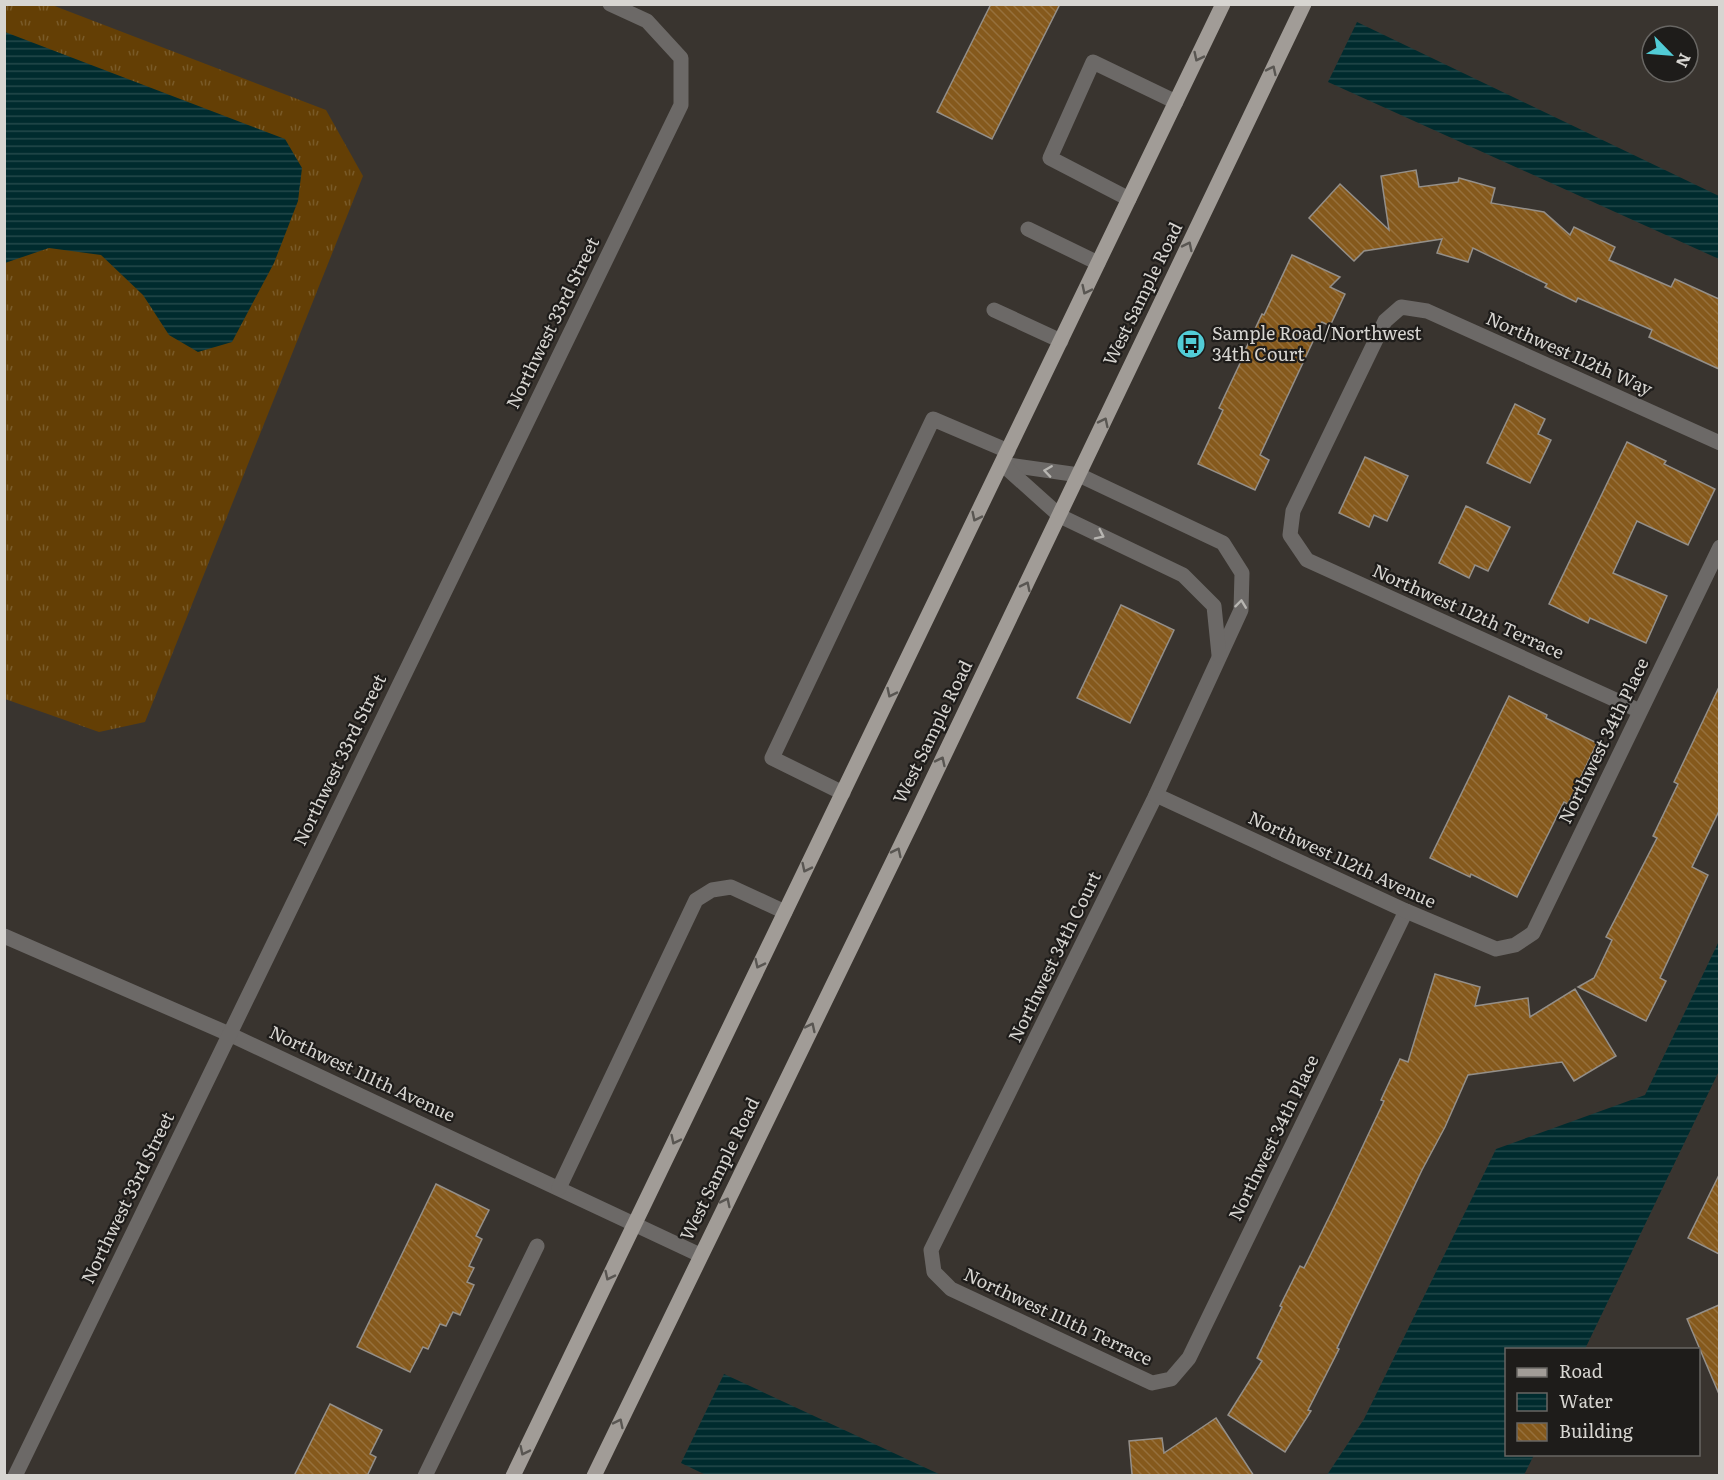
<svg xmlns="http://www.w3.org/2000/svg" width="1724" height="1480" viewBox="0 0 1724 1480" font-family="Literata,serif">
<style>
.grass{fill:url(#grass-tufts)}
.water{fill:url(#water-rules)}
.building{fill:url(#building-back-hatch);stroke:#948f89;stroke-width:1.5}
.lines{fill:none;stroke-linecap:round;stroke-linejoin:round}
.minor{stroke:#6c6967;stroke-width:15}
.major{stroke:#a19c97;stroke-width:15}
.oneway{stroke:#595652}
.oneway2{stroke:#b7b5b1}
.labels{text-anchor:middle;stroke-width:4.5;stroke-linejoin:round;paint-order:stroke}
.street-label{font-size:18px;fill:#d7d5d1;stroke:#1e1c1a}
.poi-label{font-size:18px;fill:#d7d5d1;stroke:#1e1c1a;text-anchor:start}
</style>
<defs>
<pattern id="grass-tufts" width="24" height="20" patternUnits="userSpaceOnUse" patternTransform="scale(1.5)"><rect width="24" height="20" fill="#643f05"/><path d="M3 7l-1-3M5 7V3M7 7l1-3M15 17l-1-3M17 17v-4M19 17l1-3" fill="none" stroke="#795a28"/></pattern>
<pattern id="water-rules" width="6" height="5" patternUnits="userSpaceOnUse" patternTransform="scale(1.5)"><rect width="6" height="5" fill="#002b2e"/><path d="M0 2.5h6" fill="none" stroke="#24494b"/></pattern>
<pattern id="building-back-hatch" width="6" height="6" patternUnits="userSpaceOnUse" patternTransform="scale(1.5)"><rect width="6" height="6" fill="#85591c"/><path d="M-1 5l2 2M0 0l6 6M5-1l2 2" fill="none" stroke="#96703c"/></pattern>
</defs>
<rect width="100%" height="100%" fill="#39342f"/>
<!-- grass -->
<path class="grass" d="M 5,5 L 52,5 L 326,110 L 363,176 L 145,722 L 99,732 L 5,699 Z"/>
<!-- water -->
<g class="water">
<path d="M 1357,22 L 1719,196 L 1719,259 L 1328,82 Z"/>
<path d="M 5,32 L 285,139 L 302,168 L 298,201 L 274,263 L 232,342 L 198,352 L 169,335 L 143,295 L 101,255 L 49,248 L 5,263 Z"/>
<path d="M 1719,941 L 1719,1071 L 1585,1349 L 1506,1350 L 1506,1454 L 1534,1455 L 1524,1475 L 1327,1475 L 1364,1419 L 1496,1149 L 1645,1095 Z"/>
<path d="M 724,1374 L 941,1475 L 708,1476 L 681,1463 Z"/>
</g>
<!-- building -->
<g class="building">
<path d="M 991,4 L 1060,4 L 992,139 L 937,112 Z"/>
<path d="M 1416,170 L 1419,187 L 1458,182 L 1459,178 L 1495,188 L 1491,203 L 1544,212 L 1570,235 L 1574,227 L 1615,247 L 1609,260 L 1671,287 L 1675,279 L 1719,299 L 1719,369 L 1649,337 L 1652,330 L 1578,298 L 1576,302 L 1545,287 L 1547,284 L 1473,248 L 1468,262 L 1437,253 L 1442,239 L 1364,251 L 1354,261 L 1309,218 L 1340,184 L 1389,230 L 1381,176 Z"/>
<path d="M 1292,255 L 1340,277 L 1330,287 L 1345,294 L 1330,326 L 1322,322 L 1260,455 L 1269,460 L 1255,490 L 1198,464 L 1223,410 L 1219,408 L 1243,357 L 1242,357 L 1262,314 L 1264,315 Z"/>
<path d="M 1515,404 L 1545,419 L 1538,434 L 1551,440 L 1530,483 L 1487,463 Z"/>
<path d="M 1627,442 L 1666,461 L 1664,464 L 1715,489 L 1688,545 L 1637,521 L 1613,573 L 1667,596 L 1646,643 L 1590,618 L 1588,623 L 1549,604 Z"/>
<path d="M 1365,457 L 1408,476 L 1387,521 L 1374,515 L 1369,527 L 1339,513 Z"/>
<path d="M 1466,506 L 1510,527 L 1488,571 L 1475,565 L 1469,578 L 1439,563 Z"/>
<path d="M 1121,605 L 1174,630 L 1130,723 L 1077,698 Z"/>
<path d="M 1719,687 L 1719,811 L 1692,867 L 1708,875 L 1660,978 L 1666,981 L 1646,1021 L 1578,987 L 1594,978 L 1612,940 L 1606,937 L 1657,838 L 1653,836 L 1678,784 L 1674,782 Z"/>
<path d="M 1509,696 L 1547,715 L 1546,718 L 1597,743 L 1568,804 L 1564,802 L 1517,897 L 1471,874 L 1470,877 L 1430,858 Z"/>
<path d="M 1435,974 L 1480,987 L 1475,1006 L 1528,998 L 1530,1017 L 1575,989 L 1616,1056 L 1574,1081 L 1562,1062 L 1468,1075 L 1445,1127 L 1422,1170 L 1337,1348 L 1339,1349 L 1308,1410 L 1311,1411 L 1285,1452 L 1228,1415 L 1262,1361 L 1257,1358 L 1282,1307 L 1280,1306 L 1300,1266 L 1304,1268 L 1335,1205 L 1384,1101 L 1381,1100 L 1400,1059 L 1408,1062 Z"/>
<path d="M 1719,1175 L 1719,1254 L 1688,1238 Z"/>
<path d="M 436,1184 L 489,1210 L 476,1236 L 482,1239 L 469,1266 L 474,1268 L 467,1282 L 474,1285 L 460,1315 L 453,1312 L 446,1326 L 440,1324 L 428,1349 L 423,1347 L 410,1372 L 357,1347 Z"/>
<path d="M 1719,1305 L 1719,1394 L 1687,1319 Z"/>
<path d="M 330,1404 L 382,1430 L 370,1454 L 376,1457 L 367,1476 L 294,1476 Z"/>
<path d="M 1216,1418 L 1254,1476 L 1130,1476 L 1132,1474 L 1129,1441 L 1162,1438 L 1164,1453 Z"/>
</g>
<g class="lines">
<!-- minor -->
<g class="minor">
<path d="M 1129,199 L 1050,158 L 1093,62 L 1176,102"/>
<path d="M 1028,229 L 1098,263"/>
<path d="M 994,310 L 1061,341"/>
<path d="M 1002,464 L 1079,475 L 1223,543 L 1242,573 L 1241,610 L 1156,795 L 931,1250 L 934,1272 L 951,1289 L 1152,1383 L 1171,1379 L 1189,1358 L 1406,911"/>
<path d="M 1002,464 L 1060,516 L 1183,575 L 1214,606 L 1219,655"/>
<path d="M 1640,711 L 1307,560 L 1290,535 L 1293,511 L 1385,321 L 1401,307 L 1427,311 L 1720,443"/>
<path d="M 843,793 L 772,758 L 933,419 L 1008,451"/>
<path d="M 1156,795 L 1406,911 L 1496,949 L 1515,945 L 1533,933 L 1720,547"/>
<path d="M 4,936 L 229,1034 L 700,1255"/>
<path d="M 559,1188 L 696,900 L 712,890 L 731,887 L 785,912"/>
<path d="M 15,1476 L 681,105 L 681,58 L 647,21 L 610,4"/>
<path d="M 425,1476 L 537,1246"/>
</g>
<!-- major -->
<g class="major">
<path d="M 513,1476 L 1223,4"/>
<path d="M 594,1476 L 916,814 L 1304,4"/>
</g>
</g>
<!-- one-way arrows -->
<defs><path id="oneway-chevron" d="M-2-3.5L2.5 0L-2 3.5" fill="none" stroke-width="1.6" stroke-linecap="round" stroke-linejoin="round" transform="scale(1.5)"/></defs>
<g class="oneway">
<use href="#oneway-chevron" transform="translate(1198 57) rotate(116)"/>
<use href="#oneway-chevron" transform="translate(1272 70) rotate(-64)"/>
<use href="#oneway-chevron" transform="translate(1188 246) rotate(-64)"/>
<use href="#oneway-chevron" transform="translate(1086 290) rotate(116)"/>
<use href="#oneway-chevron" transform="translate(1104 422) rotate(-64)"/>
<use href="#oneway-chevron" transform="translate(976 517) rotate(116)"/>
<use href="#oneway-chevron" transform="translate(1026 586) rotate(-64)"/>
<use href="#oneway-chevron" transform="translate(891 693) rotate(116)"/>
<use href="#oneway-chevron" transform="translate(941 761) rotate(-64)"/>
<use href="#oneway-chevron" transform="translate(897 852) rotate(-64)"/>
<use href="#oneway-chevron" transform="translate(806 868) rotate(116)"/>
<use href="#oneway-chevron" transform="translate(759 964) rotate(116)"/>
<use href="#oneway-chevron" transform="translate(811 1027) rotate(-64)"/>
<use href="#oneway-chevron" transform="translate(675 1140) rotate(116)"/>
<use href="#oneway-chevron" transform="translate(726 1202) rotate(-64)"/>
<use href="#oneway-chevron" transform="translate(609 1276) rotate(116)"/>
<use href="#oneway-chevron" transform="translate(619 1423) rotate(-64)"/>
<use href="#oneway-chevron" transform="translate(524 1451) rotate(116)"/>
</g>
<g class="oneway2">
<use href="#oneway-chevron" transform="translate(1048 471) rotate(-172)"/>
<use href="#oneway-chevron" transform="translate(1100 535) rotate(26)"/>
<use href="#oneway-chevron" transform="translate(1241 604) rotate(-83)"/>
</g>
<!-- icons -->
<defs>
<g id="bus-disc" transform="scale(1.5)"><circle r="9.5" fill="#52ccd6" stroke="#1e1c1a"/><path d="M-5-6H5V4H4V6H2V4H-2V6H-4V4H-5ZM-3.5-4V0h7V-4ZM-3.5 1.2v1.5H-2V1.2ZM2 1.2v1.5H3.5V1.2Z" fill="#111"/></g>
</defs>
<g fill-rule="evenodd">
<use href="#bus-disc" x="1191" y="344"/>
</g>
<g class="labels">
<!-- street labels -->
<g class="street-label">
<text transform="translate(1143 294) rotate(-64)" y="6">West Sample Road</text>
<text transform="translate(553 323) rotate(-64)" y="6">Northwest 33rd Street</text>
<text transform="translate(1569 354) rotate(24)" y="6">Northwest 112th Way</text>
<text transform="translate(1468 612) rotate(24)" y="6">Northwest 112th Terrace</text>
<text transform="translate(933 732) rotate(-64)" y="6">West Sample Road</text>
<text transform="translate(1604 741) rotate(-64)" y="6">Northwest 34th Place</text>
<text transform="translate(340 760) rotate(-64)" y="6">Northwest 33rd Street</text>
<text transform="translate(1342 860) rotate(25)" y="6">Northwest 112th Avenue</text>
<text transform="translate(1055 957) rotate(-64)" y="6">Northwest 34th Court</text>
<text transform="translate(362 1074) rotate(25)" y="6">Northwest 111th Avenue</text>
<text transform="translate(1274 1138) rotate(-64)" y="6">Northwest 34th Place</text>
<text transform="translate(720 1169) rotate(-64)" y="6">West Sample Road</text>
<text transform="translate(128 1198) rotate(-64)" y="6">Northwest 33rd Street</text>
<text transform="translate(1058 1317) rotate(25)" y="6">Northwest 111th Terrace</text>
</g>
<!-- poi labels -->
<g class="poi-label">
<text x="1212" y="340">Sample Road/Northwest<tspan x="1212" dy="21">34th Court</tspan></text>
</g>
</g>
<!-- border -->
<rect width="1724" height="1480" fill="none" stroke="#d7d5d1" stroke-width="12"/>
<!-- legend -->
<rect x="1505" y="1348" width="195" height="108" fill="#1e1c1a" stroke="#686663" stroke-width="1.5"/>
<rect x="1517" y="1368" width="30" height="9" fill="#a19c97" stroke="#686663" stroke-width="1.5"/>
<text x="1559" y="1378" font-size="18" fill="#d7d5d1">Road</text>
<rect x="1517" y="1393" width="30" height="18" fill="url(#water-rules)" stroke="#686663" stroke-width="1.5"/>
<text x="1559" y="1408" font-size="18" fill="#d7d5d1">Water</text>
<rect x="1517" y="1423" width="30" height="18" fill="url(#building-back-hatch)" stroke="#686663" stroke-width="1.5"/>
<text x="1559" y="1438" font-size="18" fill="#d7d5d1">Building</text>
<!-- north arrow -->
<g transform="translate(1670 54) rotate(115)"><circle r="28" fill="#1e1c1a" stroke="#686663" stroke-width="1.5"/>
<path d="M0-4.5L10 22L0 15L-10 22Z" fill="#52ccd6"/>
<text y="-9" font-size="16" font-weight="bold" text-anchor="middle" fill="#d7d5d1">N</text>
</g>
</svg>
